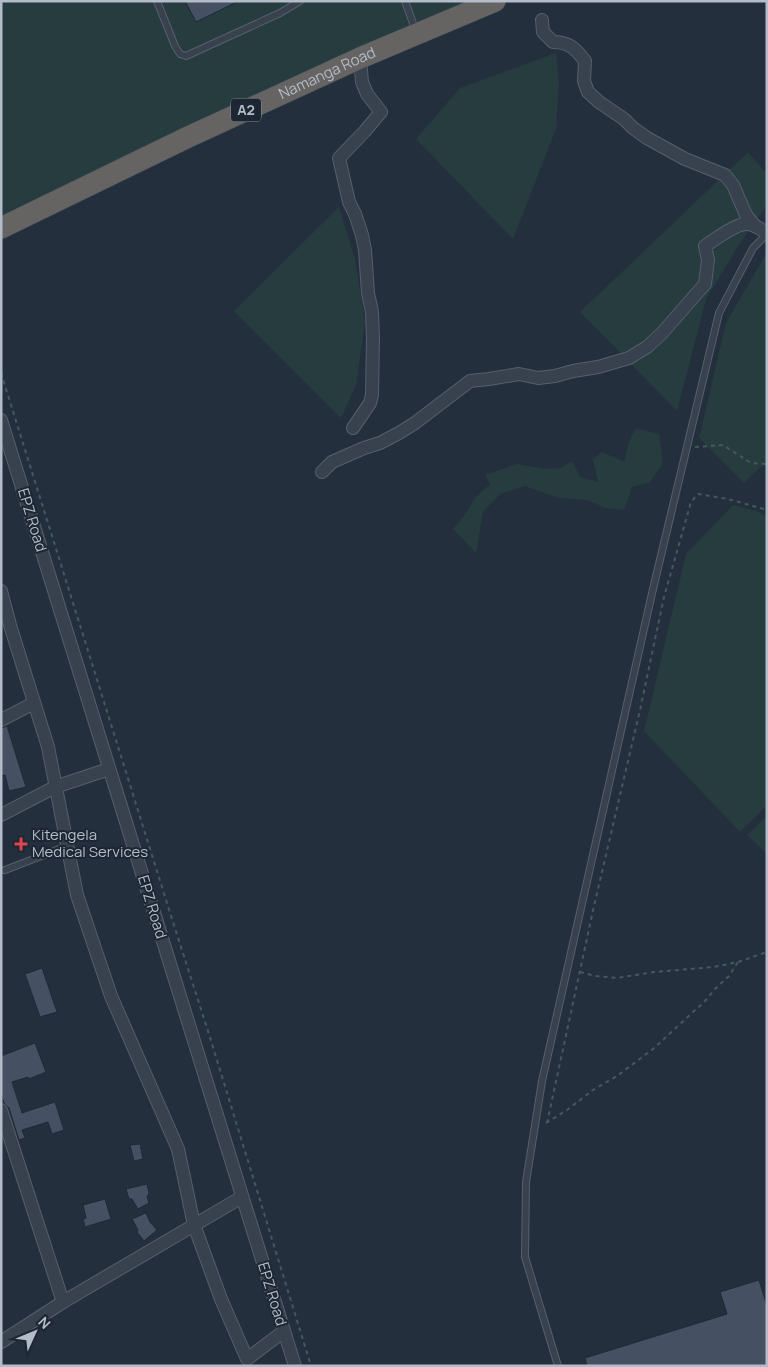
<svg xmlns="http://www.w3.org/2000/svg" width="768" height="1367" viewBox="0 0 768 1367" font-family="Manrope,sans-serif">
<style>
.green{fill:#263c3f}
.building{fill:#455162;stroke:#1f2835}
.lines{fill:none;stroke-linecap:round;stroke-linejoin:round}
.service-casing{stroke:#565f6c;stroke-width:8}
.minor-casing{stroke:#565f6c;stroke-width:14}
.trunk-casing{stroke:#434c59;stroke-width:22}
.path{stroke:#44595c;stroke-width:2;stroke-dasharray:4 4;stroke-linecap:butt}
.service{stroke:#38414e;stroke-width:6}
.minor{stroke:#38414e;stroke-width:12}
.trunk{stroke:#656462;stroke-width:21}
.health-dot{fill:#e0444e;stroke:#1d2633;stroke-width:2}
.labels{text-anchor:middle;stroke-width:4;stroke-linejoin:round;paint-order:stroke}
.shield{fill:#1d2633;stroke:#878f9c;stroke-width:1}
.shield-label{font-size:14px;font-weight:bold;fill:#b4bcc9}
.street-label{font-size:15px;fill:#b4bcc9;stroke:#1d2633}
.poi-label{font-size:15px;fill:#b4bcc9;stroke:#1d2633;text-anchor:start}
</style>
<rect width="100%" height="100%" fill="#242f3e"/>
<!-- green -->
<g class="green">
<path d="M 1,1 L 493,1 L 1,228 Z"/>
<path d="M 556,53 L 559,81 L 556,129 L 513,239 L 416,139 L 460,88 Z"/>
<path d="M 748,152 L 767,174 L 767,205 L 742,240 L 706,299 L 677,411 L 580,312 Z"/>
<path d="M 339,207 L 355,259 L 365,323 L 356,385 L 341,418 L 234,311 Z"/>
<path d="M 767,252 L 767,461 L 744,483 L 699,438 L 726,323 Z"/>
<path d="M 636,428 L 659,434 L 663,463 L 650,482 L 632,487 L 624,510 L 605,508 L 587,500 L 558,498 L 525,486 L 500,494 L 483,512 L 476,553 L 453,529 L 465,514 L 475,498 L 490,484 L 485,475 L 517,464 L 545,469 L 560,468 L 572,461 L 580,477 L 598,482 L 593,459 L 602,452 L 625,462 C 626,450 629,439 636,428 Z"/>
<path d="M 733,505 L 760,512 L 767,518 L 767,805 L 740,832 L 644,731 L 686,554 Z"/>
<path d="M 767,816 L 767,854 L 747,835 Z"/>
</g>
<!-- building -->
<g class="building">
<path d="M 185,1 L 239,1 L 196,22 Z"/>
<path d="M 7,726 L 26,787 L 9,791 L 5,775 L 1,776 L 1,728 Z"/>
<path d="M 42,968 L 57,1012 L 40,1017 L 25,974 Z"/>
<path d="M 35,1043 L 46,1072 L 29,1079 L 28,1077 L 12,1082 L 22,1113 L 55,1102 L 64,1130 L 52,1134 L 48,1122 L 22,1130 L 25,1138 L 19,1140 L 9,1108 L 4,1103 L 1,1094 L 1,1056 Z"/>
<path d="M 140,1144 L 143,1159 L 134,1161 L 130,1145 Z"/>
<path d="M 147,1184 L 149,1193 L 147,1197 L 149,1203 L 138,1209 L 132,1199 L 129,1199 L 126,1189 Z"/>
<path d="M 105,1199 L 111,1219 L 85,1227 L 83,1219 L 86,1218 L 83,1205 Z"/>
<path d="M 146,1213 L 150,1222 L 157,1230 L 144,1241 L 137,1232 L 138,1230 L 132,1219 Z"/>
<path d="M 759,1280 L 767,1306 L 767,1366 L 587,1366 L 585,1358 L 727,1314 L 720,1292 Z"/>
</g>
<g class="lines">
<!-- service casing -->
<g class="service-casing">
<g id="service">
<path d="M 157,1 L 175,46 L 180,54 L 186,56 L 280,13 L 300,1"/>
<path d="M 405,1 L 416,32"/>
<path d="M 5,870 L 67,846"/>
<path d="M 558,1366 L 525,1257 L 526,1182 L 542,1081 L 653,589 L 719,313 L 753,248 L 767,234"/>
</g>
</g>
<!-- minor casing -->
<g class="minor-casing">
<g id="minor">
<path d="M 542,20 L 543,32 L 553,42 C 569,42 575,48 585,61 L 584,81 L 588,92 L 599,102 L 624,119 L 633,128 L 647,138 L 685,159 L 725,175 L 733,185 L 746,215 L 755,226"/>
<path d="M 1,420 L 295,1366"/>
<path d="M 353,428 L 370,403 L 372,395 L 373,338 L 372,312 L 368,293 L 365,250 L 362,235 L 355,214 L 349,202 L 339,158 L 365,131 L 381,112 L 367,94 L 362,82 L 360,58"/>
<path d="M 322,472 L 332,462 L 364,448 L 380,443 L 399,433 L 415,423 L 470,381 L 489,379 L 519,374 L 538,378 L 555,376 L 573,371 L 598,367 L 629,358 L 647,347 L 662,333 L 705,284 L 708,260 L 705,246 C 714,240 734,225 745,224 C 753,223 760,229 767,233"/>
<path d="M 1,591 L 10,625 L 48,747 L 77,895 L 111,996 L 178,1149 L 194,1225 L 221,1299 L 247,1359 L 284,1331"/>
<path d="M 1,720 L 34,703"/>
<path d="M 1,815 L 55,787 L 109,769"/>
<path d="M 1,1110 L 63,1302 L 1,1342"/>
<path d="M 63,1302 L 242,1197"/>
</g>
</g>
<!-- trunk casing -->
<g class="trunk-casing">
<g id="trunk">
<path id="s1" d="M 1,228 L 186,138 L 360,58 L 495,1"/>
</g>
</g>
<!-- path -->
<g class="path">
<path d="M 1,373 L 172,919 L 208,1031 L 311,1366"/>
<path d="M 695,447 L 723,445 L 751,463 L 767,464"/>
<path d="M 580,972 L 596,976 L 617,978 L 654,972 L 714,967 L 738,962 L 767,952"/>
<path d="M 546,1123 L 567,1110 L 593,1090 L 617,1076 L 653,1049 L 705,1001 L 715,989 L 729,976 L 738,962"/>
<path d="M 547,1123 L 594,906 L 640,710 L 664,597 L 691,502 L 698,494 L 728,499 L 767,510"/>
</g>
<!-- service -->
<use href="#service" class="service"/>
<!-- minor -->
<use href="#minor" class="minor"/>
<!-- trunk -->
<use href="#trunk" class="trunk"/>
</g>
<!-- markers -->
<path class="health-dot" d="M18.5 836.5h5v5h5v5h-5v5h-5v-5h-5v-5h5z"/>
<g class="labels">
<!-- shield labels -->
<rect class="shield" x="231" y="98.5" width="30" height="23" rx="4"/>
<g class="shield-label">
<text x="246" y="115">A2</text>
</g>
<!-- street labels -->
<g class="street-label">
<text dy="5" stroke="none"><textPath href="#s1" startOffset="361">Namanga Road</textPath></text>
<text transform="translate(32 520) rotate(73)" y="5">EPZ Road</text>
<text transform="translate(152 907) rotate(73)" y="5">EPZ Road</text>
<text transform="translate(272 1294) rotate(73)" y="5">EPZ Road</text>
</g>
<!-- poi labels -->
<g class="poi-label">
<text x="32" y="840">Kitengela<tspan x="32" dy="17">Medical Services</tspan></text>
</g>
</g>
<!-- border -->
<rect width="768" height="1367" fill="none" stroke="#b4bcc9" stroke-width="5"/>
<!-- north arrow -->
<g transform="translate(35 1332) rotate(46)" stroke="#1d2633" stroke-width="4" paint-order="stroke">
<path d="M0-4L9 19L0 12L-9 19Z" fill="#b4bcc9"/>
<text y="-8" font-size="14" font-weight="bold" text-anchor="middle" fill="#b4bcc9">N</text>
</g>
</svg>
